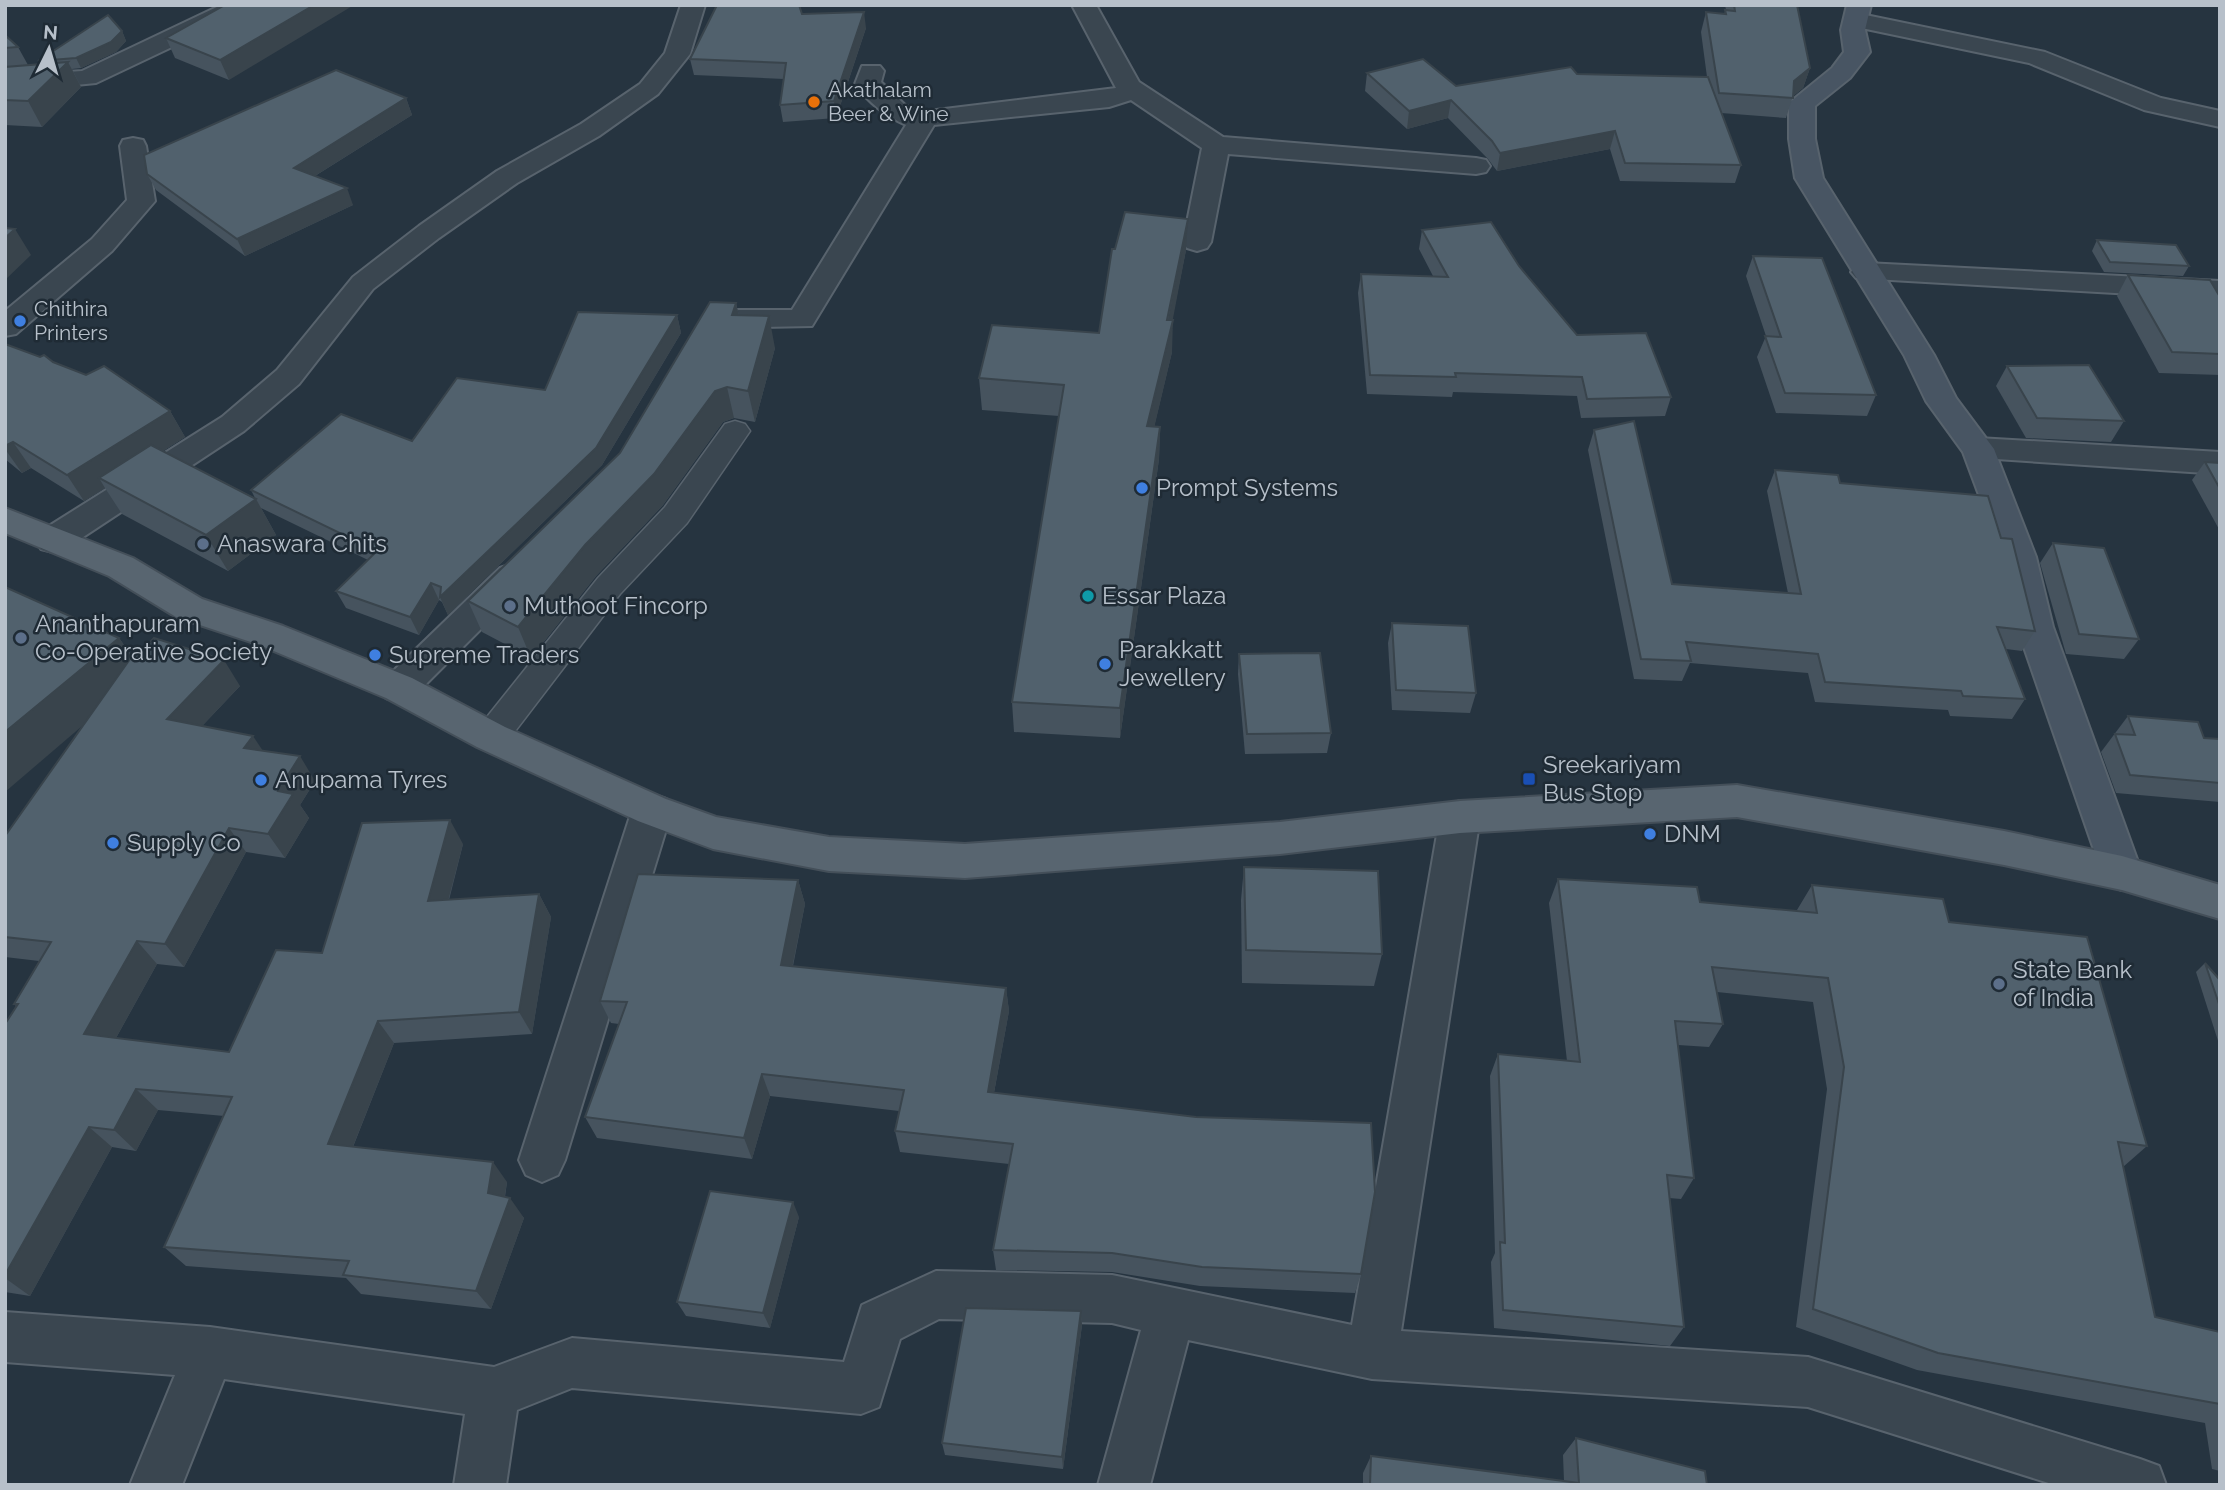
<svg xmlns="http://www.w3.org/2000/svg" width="2225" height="1490" viewBox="0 0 2225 1490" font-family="Raleway,sans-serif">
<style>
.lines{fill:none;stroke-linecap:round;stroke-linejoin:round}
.lane-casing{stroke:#58636d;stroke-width:3}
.street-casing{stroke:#58636d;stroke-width:4}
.secondary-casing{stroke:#58636d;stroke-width:4}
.primary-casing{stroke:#444f59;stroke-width:4}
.lane{fill:#3a4650;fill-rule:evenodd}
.street{fill:#3a4650;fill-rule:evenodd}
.secondary{fill:#485563;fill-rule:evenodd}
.primary{fill:#586570;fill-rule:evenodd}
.wall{fill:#46535e}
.shaded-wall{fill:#39444c}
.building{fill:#51616d;stroke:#39444c;stroke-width:2}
.food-dot{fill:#e8710a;stroke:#1f2b35;stroke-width:2.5}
.shop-dot{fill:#3f7fe0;stroke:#1f2b35;stroke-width:2.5}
.service-dot{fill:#5c6f8a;stroke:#1f2b35;stroke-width:2.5}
.culture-dot{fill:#0f9aa8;stroke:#1f2b35;stroke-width:2.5}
.transit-dot{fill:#1a4fb4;stroke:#1f2b35;stroke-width:2.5}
.labels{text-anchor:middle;stroke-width:5;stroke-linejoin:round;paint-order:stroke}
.far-poi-label{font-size:21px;fill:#b7c0ca;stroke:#1f2b35;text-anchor:start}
.poi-label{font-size:24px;fill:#b7c0ca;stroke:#1f2b35;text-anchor:start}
</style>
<rect width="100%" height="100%" fill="#263440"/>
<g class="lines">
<!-- lane casing -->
<g class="lane-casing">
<path id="lane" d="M 735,421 L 745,424 L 750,431 L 687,523 L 620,594 L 503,747 L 491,750 L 479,747 L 474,737 L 479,727 L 598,578 L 665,507 L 725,424 Z"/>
</g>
<!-- street casing -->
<g class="street-casing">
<g id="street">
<path d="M 221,5 L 253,5 L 250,10 L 96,83 L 5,92 L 5,76 L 82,71 Z"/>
<path d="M 681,5 L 705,5 L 690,54 L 658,94 L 599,136 L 517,183 L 439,238 L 373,289 L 299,384 L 244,431 L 65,549 L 53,552 L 41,549 L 36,540 L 41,531 L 222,417 L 277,370 L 353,277 L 419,226 L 497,171 L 581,124 L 640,84 L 665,53 Z"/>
<path d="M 1072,5 L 1096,5 L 1139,82 L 1223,137 L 1476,158 L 1486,160 L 1490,166 L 1486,172 L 1476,174 L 1228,154 L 1211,242 L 1207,248 L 1197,251 L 1187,248 L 1183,242 L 1202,148 L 1131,100 L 1109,107 L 934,125 L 812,326 L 718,328 L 707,326 L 703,319 L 707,312 L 718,310 L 792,310 L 906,125 C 886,116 868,102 855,84 L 862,66 L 880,66 L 884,71 L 881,82 L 905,105 L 920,112 L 1116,88 Z"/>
<path d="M 1856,13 L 2045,52 L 2161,98 L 2220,111 L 2220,127 L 2144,110 L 2029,63 L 1847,25 L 1844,20 L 1847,15 Z"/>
<path d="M 133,138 L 143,140 L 146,146 L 155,201 L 112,251 L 16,334 L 5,336 L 5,311 L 92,239 L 127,200 L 120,146 L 123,140 Z"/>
<path d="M 1866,263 L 2220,281 L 2220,299 L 1856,278 L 1851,272 L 1856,266 Z"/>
<path d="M 1978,438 L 2220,452 L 2220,474 L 1966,457 L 1962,449 L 1966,441 Z"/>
<path d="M 512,564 L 524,568 L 530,577 L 524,586 L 412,698 L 399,702 L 386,698 L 380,688 L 386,678 L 500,568 Z"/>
<path d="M 652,794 L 666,799 L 672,810 L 565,1160 L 558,1175 L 542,1182 L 526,1175 L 519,1160 L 632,810 L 638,799 Z"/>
<path d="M 1460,801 L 1474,806 L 1480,817 L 1401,1331 L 1808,1357 L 2140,1459 L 2159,1466 L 2166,1485 L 2055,1485 L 1808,1407 L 1372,1379 L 1188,1340 L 1150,1485 L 1098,1485 L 1141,1330 L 1112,1323 L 939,1319 L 900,1339 L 879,1407 L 861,1414 L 572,1388 L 517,1410 L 506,1485 L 454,1485 L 465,1414 L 224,1379 L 182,1485 L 130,1485 L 175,1375 L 5,1362 L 5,1312 L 210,1327 L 494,1367 L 572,1338 L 844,1362 L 862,1305 L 936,1271 L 1112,1275 L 1352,1325 L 1440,817 L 1446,806 Z"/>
</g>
</g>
<!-- secondary casing -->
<g class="secondary-casing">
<path id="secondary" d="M 1847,5 L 1871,5 L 1865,30 L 1870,52 L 1850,78 L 1815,106 L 1815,139 L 1823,178 L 1934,355 L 1956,398 L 1994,449 L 2036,557 L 2053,627 L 2142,873 L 2136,885 L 2122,890 L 2108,885 L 2102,873 L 2017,627 L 2002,557 L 1963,452 L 1926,401 L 1904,355 L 1795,178 L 1789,139 L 1789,103 L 1832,68 L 1844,52 L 1841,30 Z"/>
</g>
<!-- primary casing -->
<g class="primary-casing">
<path id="primary" d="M 5,508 L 133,558 L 202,599 L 283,626 L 412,678 L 505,727 L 666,799 L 716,817 L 829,837 L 965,844 L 1280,822 L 1460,801 L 1737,785 L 2004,831 L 2122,856 L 2220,885 L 2220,919 L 2122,890 L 2004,865 L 1737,817 L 1460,833 L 1280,854 L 965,878 L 829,871 L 713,849 L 638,821 L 477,747 L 386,698 L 257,644 L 176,617 L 109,576 L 5,533 Z"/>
</g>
<!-- lane -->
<use href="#lane" class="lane"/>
<!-- street -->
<use href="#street" class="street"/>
<!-- secondary -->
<use href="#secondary" class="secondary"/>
<!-- primary -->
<use href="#primary" class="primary"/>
</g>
<!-- wall -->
<g class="wall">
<path d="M 225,5 L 229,80 L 175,58 L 166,38 Z"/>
<path d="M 1725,5 L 1797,5 L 1810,68 L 1803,88 L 1793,96 L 1786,118 L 1721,113 L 1741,165 L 1735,183 L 1620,181 L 1610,149 L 1497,171 L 1488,159 L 1448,118 L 1407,129 L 1365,91 L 1367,73 L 1456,86 L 1577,74 L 1707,77 L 1701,32 L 1706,12 L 1724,14 L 1726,10 Z"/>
<path d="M 802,14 L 866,28 L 836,118 L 783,122 L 780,105 L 784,79 L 694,75 L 690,59 Z"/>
<path d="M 122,31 L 126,41 L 116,52 L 81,68 L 72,69 L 81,87 L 42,127 L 5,125 L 5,35 L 18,47 L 28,65 L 40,64 L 38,61 Z"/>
<path d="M 406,98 L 412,115 L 315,176 L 353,205 L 245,256 L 156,190 L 147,174 Z"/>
<path d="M 1422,230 L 1519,266 L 1577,335 L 1671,397 L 1665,416 L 1581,418 L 1577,396 L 1453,392 L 1452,397 L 1367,394 L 1358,293 L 1361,274 L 1433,276 L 1419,249 Z"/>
<path d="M 2097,240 L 2189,266 L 2183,276 L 2104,272 L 2092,251 Z"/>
<path d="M 1186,250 L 1172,320 L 1172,352 L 1154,427 L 1160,427 L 1159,459 L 1120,738 L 1014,732 L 1012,702 L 1059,416 L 982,410 L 979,378 L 1099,333 Z"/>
<path d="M 1753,256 L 1876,395 L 1867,416 L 1776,413 L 1757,357 L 1766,336 L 1746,276 Z"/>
<path d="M 2128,275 L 2220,297 L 2220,375 L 2159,373 L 2117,296 Z"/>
<path d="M 736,303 L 739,316 L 775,348 L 755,422 L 734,418 L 723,422 L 663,505 L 596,576 L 531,658 L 482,632 L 468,601 L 620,453 Z"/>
<path d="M 677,315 L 681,333 L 602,465 L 448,615 L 442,602 L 439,600 L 419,635 L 346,608 L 336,591 L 368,560 L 261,508 L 276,535 L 228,571 L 122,514 L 105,488 L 84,501 L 31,468 L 22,473 L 5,459 L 5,344 L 53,362 L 170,411 L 185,437 L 163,451 L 255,498 L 251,490 L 412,441 L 545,390 Z"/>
<path d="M 2007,366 L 2124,421 L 2111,442 L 2026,438 L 1996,386 Z"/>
<path d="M 1594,430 L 1672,584 L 1788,593 L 1767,491 L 1775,470 L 1840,483 L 2001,538 L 2035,631 L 2022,651 L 2006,649 L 2025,699 L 2012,719 L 1950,716 L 1948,710 L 1815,702 L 1808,673 L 1690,663 L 1682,681 L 1634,679 L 1588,450 Z"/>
<path d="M 2205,462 L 2220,463 L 2220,531 L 2192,480 Z"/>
<path d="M 2053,543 L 2139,639 L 2124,659 L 2066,654 L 2040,563 Z"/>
<path d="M 1392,623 L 1476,693 L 1470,713 L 1392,710 L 1388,643 Z"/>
<path d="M 119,638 L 132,656 L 240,686 L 202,726 L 263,751 L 315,781 L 300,805 L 309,818 L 285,858 L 246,852 L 184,967 L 157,964 L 116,1038 L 229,1052 L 322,953 L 463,844 L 449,900 L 539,894 L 551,917 L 532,1034 L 394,1043 L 353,1147 L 507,1182 L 505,1197 L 524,1218 L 491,1309 L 361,1294 L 346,1278 L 186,1266 L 164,1247 L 224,1116 L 158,1110 L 136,1151 L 112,1147 L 30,1296 L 5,1292 L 5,1024 L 16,1006 L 14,1004 L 39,961 L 5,957 L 5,836 L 83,726 Z"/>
<path d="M 1239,654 L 1331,733 L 1327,753 L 1245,754 L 1238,674 Z"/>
<path d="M 2128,716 L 2204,738 L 2220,739 L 2220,802 L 2116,793 L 2101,752 Z"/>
<path d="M 1244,867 L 1382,954 L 1374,986 L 1242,983 L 1241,900 Z"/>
<path d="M 1558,879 L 1700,902 L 1798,912 L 1797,910 L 1812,885 L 1949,922 L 2147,1146 L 2123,1167 L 2155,1317 L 2220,1332 L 2220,1471 L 2212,1469 L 2205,1423 L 1917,1370 L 1796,1327 L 1827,1089 L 1813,1002 L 1717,992 L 1723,1024 L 1709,1047 L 1678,1045 L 1694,1178 L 1681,1199 L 1669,1198 L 1684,1327 L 1670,1346 L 1494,1328 L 1491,1262 L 1495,1253 L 1490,1076 L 1498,1054 L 1567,1061 L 1549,903 Z"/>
<path d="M 798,880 L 805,904 L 793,966 L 1006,988 L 1009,1011 L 994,1093 L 1361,1274 L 1355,1293 L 1200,1286 L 1112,1272 L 996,1270 L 993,1250 L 1009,1164 L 900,1152 L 895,1131 L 899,1111 L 770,1096 L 752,1159 L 597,1138 L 585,1117 L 619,1024 L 611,1023 L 600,1001 Z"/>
<path d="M 2205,963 L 2220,980 L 2220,1047 L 2196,972 Z"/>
<path d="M 799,1217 L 770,1328 L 686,1316 L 677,1302 Z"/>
<path d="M 1081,1311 L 1082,1325 L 1063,1469 L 945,1455 L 942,1443 Z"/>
<path d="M 1576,1438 L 1707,1485 L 1363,1485 L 1363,1473 L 1371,1456 L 1564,1481 L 1563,1455 Z"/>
</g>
<!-- shaded-wall -->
<g class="shaded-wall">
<path d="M 314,5 L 354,5 L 229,80 L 220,60 Z"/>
<path d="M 864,12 L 866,28 L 836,118 L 834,101 Z"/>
<path d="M 122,31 L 126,41 L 116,52 L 81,68 L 76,58 Z"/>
<path d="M 68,62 L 81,87 L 42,127 L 28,101 Z"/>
<path d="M 1810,68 L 1803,88 L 1791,98 L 1794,81 Z"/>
<path d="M 406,98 L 412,115 L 302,184 L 294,168 Z"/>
<path d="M 1451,100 L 1448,118 L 1407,129 L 1409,111 Z"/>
<path d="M 1615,131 L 1610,149 L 1497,171 L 1500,153 Z"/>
<path d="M 347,188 L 353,205 L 245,256 L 237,239 Z"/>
<path d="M 1188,219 L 1186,250 L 1171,329 L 1173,320 L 1172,352 L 1147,458 L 1147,426 Z"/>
<path d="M 15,229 L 31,255 L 5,280 L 5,238 Z"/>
<path d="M 736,303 L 743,334 L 732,315 Z"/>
<path d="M 677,315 L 681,333 L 602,465 L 448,615 L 440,597 Z"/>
<path d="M 769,316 L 775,348 L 755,422 L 748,391 Z"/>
<path d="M 727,387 L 734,418 L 723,422 L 663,505 L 596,576 L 531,658 L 518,627 L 585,545 L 715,391 Z"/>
<path d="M 170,411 L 185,437 L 111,484 L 99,478 L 105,488 L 84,501 L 67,475 Z"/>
<path d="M 1160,427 L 1159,459 L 1120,738 L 1120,708 Z"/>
<path d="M 13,442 L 31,468 L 22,473 L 5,449 L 5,446 Z"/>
<path d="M 256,499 L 276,535 L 228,571 L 206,535 Z"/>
<path d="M 431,583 L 439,600 L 419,635 L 410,617 Z"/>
<path d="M 119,638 L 144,673 L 5,792 L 5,732 Z"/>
<path d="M 224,660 L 240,686 L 185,744 L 167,719 Z"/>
<path d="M 253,736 L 269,760 L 244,748 Z"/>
<path d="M 300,756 L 315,781 L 300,805 L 309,818 L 285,858 L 268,834 L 278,791 Z"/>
<path d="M 450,820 L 463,844 L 442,924 L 428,901 Z"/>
<path d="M 229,828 L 246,852 L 184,967 L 165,944 Z"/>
<path d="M 798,880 L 805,904 L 788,988 L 781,965 Z"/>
<path d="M 539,894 L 551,917 L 532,1034 L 519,1012 Z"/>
<path d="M 137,941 L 157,964 L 106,1056 L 84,1034 Z"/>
<path d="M 1006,988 L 1009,1011 L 990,1114 L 988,1092 Z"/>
<path d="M 378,1021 L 394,1043 L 346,1164 L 328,1144 Z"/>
<path d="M 762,1074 L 770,1096 L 752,1159 L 744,1138 Z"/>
<path d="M 136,1089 L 158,1110 L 136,1151 L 114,1130 Z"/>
<path d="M 89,1127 L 112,1147 L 30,1296 L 5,1278 L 5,1275 Z"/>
<path d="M 493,1162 L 507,1182 L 502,1213 L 488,1193 Z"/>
<path d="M 510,1198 L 524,1218 L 491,1309 L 476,1291 Z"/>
<path d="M 793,1202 L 799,1217 L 770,1328 L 763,1313 Z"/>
<path d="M 1081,1311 L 1082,1325 L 1063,1469 L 1062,1457 Z"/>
</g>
<!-- building -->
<g class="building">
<path d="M 225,5 L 314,5 L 220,60 L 166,38 Z"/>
<path d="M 717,5 L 799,5 L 802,14 L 864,12 L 834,101 L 780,105 L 786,63 L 690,59 Z"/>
<path d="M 1734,5 L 1797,5 L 1810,68 L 1794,81 L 1793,98 L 1719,93 L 1706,12 L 1726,14 L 1725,10 L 1735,11 Z"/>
<path d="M 108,15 L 122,31 L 111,42 L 76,58 L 38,61 Z"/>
<path d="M 5,35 L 18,47 L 5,48 Z"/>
<path d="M 1423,59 L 1456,86 L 1571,67 L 1577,74 L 1708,77 L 1741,165 L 1625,163 L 1615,131 L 1500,153 L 1492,141 L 1451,100 L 1409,111 L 1367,73 Z"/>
<path d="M 68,62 L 28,101 L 5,100 L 5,67 Z"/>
<path d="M 336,70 L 406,98 L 294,168 L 347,188 L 237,239 L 147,174 L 144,155 Z"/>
<path d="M 1125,212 L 1188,219 L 1167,320 L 1173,320 L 1147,426 L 1160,427 L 1120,708 L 1012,702 L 1064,385 L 979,378 L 992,325 L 1099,333 L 1112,249 L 1115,249 Z"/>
<path d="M 1491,222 L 1519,266 L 1577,335 L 1646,333 L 1671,397 L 1587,399 L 1582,377 L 1455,373 L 1456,377 L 1370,375 L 1361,274 L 1448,277 L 1422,230 Z"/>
<path d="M 5,228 L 15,229 L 5,238 Z"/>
<path d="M 2097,240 L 2176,245 L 2189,266 L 2110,262 Z"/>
<path d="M 1753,256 L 1822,258 L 1876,395 L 1785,393 L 1765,336 L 1781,337 Z"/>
<path d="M 2128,275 L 2210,280 L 2220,297 L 2220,354 L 2172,352 Z"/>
<path d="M 710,302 L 736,303 L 732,315 L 769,316 L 748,391 L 727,387 L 715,391 L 654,474 L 585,545 L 518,627 L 468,601 L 620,453 Z"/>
<path d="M 578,312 L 677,315 L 596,448 L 440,597 L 441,587 L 431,583 L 410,617 L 336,591 L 377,551 L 251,490 L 341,414 L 412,441 L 457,378 L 545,390 Z"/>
<path d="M 5,344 L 40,357 L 44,355 L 53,362 L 86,375 L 104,366 L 170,411 L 67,475 L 13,442 L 5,446 Z"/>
<path d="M 2089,365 L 2124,421 L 2037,418 L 2007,366 Z"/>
<path d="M 1634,421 L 1672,584 L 1801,594 L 1775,470 L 1838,475 L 1840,483 L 1988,496 L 2001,538 L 2012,539 L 2035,631 L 1997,627 L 2025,699 L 1963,696 L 1961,691 L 1825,682 L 1818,654 L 1686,642 L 1691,661 L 1641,659 L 1594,430 Z"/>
<path d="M 151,445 L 256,499 L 206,535 L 99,478 Z"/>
<path d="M 2205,462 L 2220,463 L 2220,489 Z"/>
<path d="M 2053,543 L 2104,548 L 2139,639 L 2079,634 Z"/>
<path d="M 5,587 L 119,638 L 5,732 Z"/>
<path d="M 1392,623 L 1468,626 L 1476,693 L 1396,690 Z"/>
<path d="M 154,638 L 224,660 L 167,719 L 253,736 L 244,748 L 300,756 L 278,791 L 293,794 L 268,834 L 229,828 L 165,944 L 137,941 L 84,1034 L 229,1052 L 276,950 L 322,953 L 362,823 L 450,820 L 428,901 L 539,894 L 519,1012 L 378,1021 L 328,1144 L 493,1162 L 488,1193 L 510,1198 L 476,1291 L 343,1275 L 349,1261 L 164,1247 L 232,1097 L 136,1089 L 114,1130 L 89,1127 L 5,1275 L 5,1024 L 18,1004 L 14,1004 L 51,942 L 5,937 L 5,836 L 135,652 L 139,654 Z"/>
<path d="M 1320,653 L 1331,733 L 1247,734 L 1239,654 Z"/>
<path d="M 2128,716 L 2198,722 L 2204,738 L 2220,739 L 2220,783 L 2130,775 L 2115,734 L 2135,735 Z"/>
<path d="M 1244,867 L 1378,871 L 1382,954 L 1246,950 Z"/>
<path d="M 638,874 L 798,880 L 781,965 L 1006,988 L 988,1092 L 1196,1117 L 1371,1123 L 1375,1192 L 1361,1274 L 1202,1267 L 1112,1253 L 993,1250 L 1013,1144 L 895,1131 L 904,1090 L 762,1074 L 744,1138 L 585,1117 L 627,1002 L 600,1001 Z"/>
<path d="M 1558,879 L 1697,887 L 1700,902 L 1817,913 L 1812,885 L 1943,899 L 1949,922 L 2087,937 L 2147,1146 L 2118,1142 L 2155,1317 L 2220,1332 L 2220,1404 L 1938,1353 L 1813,1309 L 1844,1067 L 1828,978 L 1712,967 L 1723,1024 L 1675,1021 L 1694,1178 L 1667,1175 L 1684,1327 L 1503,1310 L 1500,1242 L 1505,1243 L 1498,1054 L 1580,1062 Z"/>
<path d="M 2205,963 L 2220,980 L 2220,1007 Z"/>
<path d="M 710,1191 L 793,1202 L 763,1313 L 677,1302 Z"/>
<path d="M 966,1308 L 1081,1311 L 1062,1457 L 942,1443 Z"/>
<path d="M 1576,1438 L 1705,1471 L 1707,1485 L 1370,1485 L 1371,1456 L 1579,1483 Z"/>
</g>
<!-- markers -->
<circle class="food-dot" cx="814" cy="102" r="7"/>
<g class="shop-dot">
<circle cx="20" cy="321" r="7"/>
<circle cx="1142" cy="488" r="7"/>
<circle cx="375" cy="655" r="7"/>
<circle cx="1105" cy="664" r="7"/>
<circle cx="261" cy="780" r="7"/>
<circle cx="1650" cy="834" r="7"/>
<circle cx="113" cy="843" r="7"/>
</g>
<g class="service-dot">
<circle cx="203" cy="544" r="7"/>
<circle cx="510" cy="606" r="7"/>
<circle cx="21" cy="638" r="7"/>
<circle cx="1999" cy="984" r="7"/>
</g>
<circle class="culture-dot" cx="1088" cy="596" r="7"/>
<rect class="transit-dot" x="1522" y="772" width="14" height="14" rx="3.5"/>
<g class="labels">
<!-- far-poi labels -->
<g class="far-poi-label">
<text x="828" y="97">Akathalam<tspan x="828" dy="24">Beer &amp; Wine</tspan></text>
<text x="34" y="316">Chithira<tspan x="34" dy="24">Printers</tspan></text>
</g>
<!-- poi labels -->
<g class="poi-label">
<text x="1156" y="496">Prompt Systems</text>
<text x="217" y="552">Anaswara Chits</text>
<text x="1102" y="604">Essar Plaza</text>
<text x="524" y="614">Muthoot Fincorp</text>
<text x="35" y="632">Ananthapuram<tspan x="35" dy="28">Co-Operative Society</tspan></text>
<text x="1119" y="658">Parakkatt<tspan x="1119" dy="28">Jewellery</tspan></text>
<text x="389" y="663">Supreme Traders</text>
<text x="1543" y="773">Sreekariyam<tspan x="1543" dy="28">Bus Stop</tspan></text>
<text x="275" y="788">Anupama Tyres</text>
<text x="1664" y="842">DNM</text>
<text x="127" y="851">Supply Co</text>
<text x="2013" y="978">State Bank<tspan x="2013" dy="28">of India</tspan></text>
</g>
</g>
<!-- border -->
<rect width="2225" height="1490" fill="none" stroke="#b7c0ca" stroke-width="14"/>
<!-- north arrow -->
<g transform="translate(49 49) rotate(5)" stroke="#1f2b35" stroke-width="5" paint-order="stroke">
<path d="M0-5L12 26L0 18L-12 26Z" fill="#b7c0ca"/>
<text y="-10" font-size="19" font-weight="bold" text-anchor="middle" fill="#b7c0ca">N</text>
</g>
</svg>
